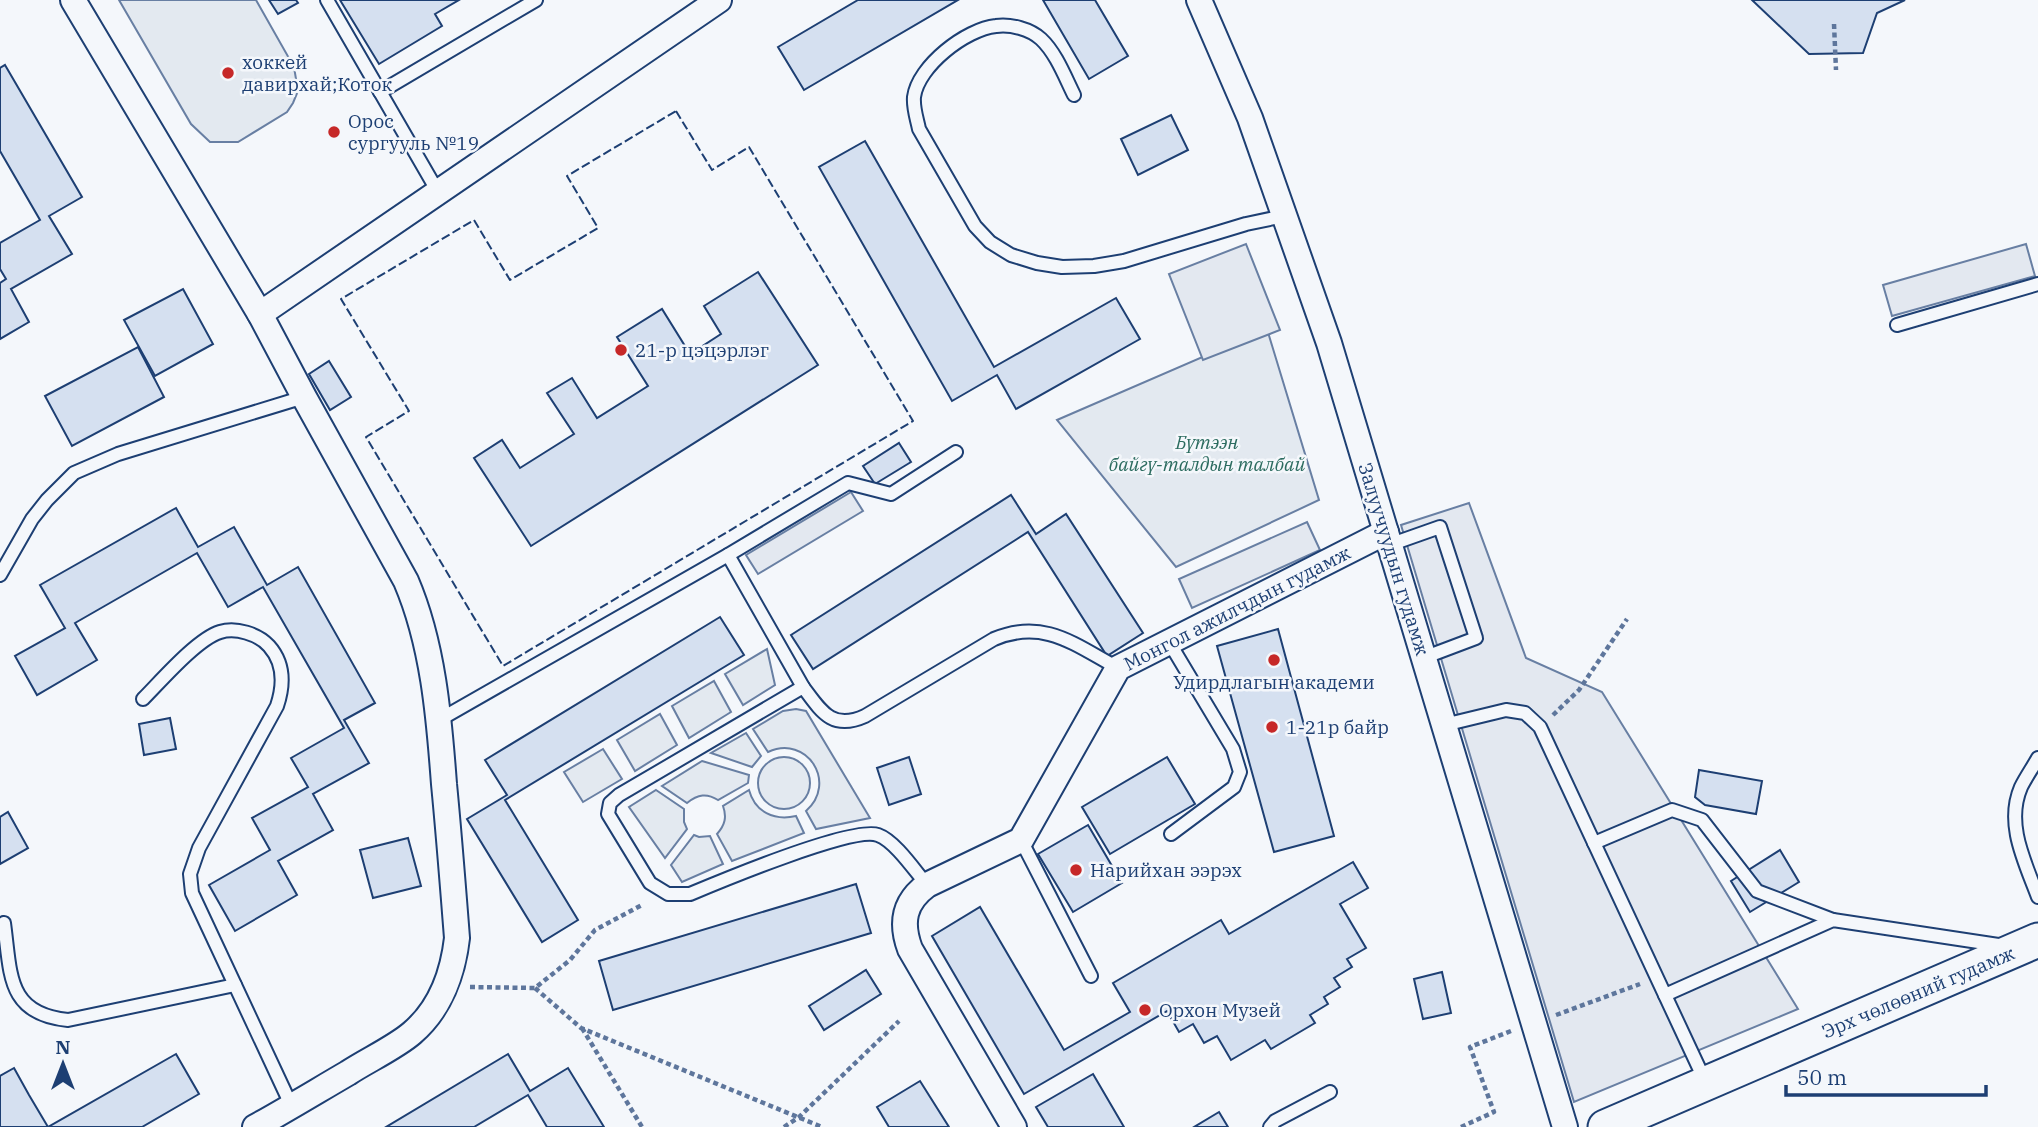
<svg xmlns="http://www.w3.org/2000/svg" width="2038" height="1127" viewBox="0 0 2038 1127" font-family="'IBM Plex Serif',serif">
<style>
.green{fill:#e3e9f0;stroke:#687fa3;stroke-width:2}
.parking{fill:#e3e8f0;stroke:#687fa3;stroke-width:2}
.building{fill:#d5e0f0;stroke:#1d3f73;stroke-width:2}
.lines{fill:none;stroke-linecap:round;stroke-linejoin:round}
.lane-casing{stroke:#1d3f73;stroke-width:16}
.street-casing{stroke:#1d3f73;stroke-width:28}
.secondary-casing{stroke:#1d3f73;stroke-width:37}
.path{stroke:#5e769c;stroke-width:4.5;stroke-dasharray:5 3.5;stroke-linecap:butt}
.lane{stroke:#f4f7fb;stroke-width:12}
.street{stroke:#f4f7fb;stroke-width:24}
.secondary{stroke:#f4f7fb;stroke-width:33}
.fence{stroke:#1d3f73;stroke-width:2;stroke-dasharray:9 3.5;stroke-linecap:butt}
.poi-dot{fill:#c62828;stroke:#f4f7fb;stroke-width:2.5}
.labels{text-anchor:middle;stroke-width:5;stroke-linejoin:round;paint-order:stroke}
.poi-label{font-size:19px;fill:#1d3f73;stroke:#f4f7fb;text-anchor:start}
.park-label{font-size:19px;font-style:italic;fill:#2c6c60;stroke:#f4f7fb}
.street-label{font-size:19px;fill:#1d3f73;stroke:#f4f7fb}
</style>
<rect width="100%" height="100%" fill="#f4f7fb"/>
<!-- green -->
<g class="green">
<path d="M 119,0 L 256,0 L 294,67 L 298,91 L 293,103 L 287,112 L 238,142 L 210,142 L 191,124 Z"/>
<path d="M 1267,329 L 1319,500 L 1176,567 L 1057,420 Z"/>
<path d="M 767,649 L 775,685 L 743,705 L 725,674 Z"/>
<path d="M 714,681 L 731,712 L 689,738 L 672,706 Z"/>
<path d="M 796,709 L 806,711 L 870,818 L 816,829 L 806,811 C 838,783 807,734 768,752 L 753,729 L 783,711 Z"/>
<path d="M 660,714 L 677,745 L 635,771 L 617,740 Z"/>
<path d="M 746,733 L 761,756 L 752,767 L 711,753 Z"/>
<path d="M 603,749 L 622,779 L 583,802 L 564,772 Z"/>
<circle cx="784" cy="783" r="26"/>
<path d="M 702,761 L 749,775 L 748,783 L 718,800 C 707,793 698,794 687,803 L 662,786 Z"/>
<path d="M 656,790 L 684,809 L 684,822 L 687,829 L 665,858 L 629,807 Z"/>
<path d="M 749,790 C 755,812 774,821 796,816 L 804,833 L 732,861 L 717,834 C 725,825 727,817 723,806 Z"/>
<path d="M 694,835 L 699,837 L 710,836 L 723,864 L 682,882 L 671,865 Z"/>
</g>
<!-- parking -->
<g class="parking">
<path d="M 1246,244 L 1280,330 L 1203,360 L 1169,274 Z"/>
<path d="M 2026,244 L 2035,276 L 1892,316 L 1883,285 Z"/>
<path d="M 851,492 L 863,511 L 758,574 L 746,555 Z"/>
<path d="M 1469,503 L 1526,658 L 1602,692 L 1798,1009 L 1574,1102 L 1401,525 Z"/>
<path d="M 1307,522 L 1320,550 L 1192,608 L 1179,579 Z"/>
</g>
<!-- building -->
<g class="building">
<path d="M 269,0 L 296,0 L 298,3 L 278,14 Z"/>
<path d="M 340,0 L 459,0 L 435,14 L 442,26 L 379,64 Z"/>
<path d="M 858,0 L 958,0 L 804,90 L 778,47 Z"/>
<path d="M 1043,0 L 1095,0 L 1128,56 L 1089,79 Z"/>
<path d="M 1752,0 L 1905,0 L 1877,13 L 1863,53 L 1809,54 Z"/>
<path d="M 5,65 L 82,197 L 49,216 L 72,254 L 11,289 L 29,322 L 0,339 L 0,283 L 6,279 L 0,269 L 0,243 L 40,220 L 0,151 L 0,68 Z"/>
<path d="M 1171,115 L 1188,150 L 1138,175 L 1121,139 Z"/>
<path d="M 865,141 L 994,367 L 1116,298 L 1140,339 L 1016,409 L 997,375 L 952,401 L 819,167 Z"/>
<path d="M 758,272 L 818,365 L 531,546 L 474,458 L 502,440 L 520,468 L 574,434 L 547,393 L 572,378 L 597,418 L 648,386 L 617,337 L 662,309 L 690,354 L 721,334 L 704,306 Z"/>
<path d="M 183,289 L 213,344 L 155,376 L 124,320 Z"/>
<path d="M 138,347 L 164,397 L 72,446 L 45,396 Z"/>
<path d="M 329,361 L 351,397 L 330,410 L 309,374 Z"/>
<path d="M 899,443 L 911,462 L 875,484 L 863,466 Z"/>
<path d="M 1011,495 L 1036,534 L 1066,514 L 1143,633 L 1107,656 L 1028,532 L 813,669 L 791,635 Z"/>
<path d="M 176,508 L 198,547 L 234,527 L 267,585 L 298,567 L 375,703 L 344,720 L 369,763 L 313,794 L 333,830 L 278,861 L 297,895 L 235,931 L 209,885 L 270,850 L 252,818 L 308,787 L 291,758 L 344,728 L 263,587 L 228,607 L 197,553 L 75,623 L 97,660 L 37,695 L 15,656 L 65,628 L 40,585 Z"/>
<path d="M 720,617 L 744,655 L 505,800 L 578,920 L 542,942 L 467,819 L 507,795 L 485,760 Z"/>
<path d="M 1278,629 L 1334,836 L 1274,852 L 1217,646 Z"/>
<path d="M 170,718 L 176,749 L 144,755 L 139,724 Z"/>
<path d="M 909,757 L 921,794 L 889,805 L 877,768 Z"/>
<path d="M 1167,757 L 1195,804 L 1110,854 L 1082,807 Z"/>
<path d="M 1699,770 L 1762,781 L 1756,814 L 1705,805 L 1695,797 Z"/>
<path d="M 8,812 L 28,848 L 0,864 L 0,817 Z"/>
<path d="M 1088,825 L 1122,883 L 1073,912 L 1038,854 Z"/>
<path d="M 408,838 L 421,886 L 373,898 L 360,850 Z"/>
<path d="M 1780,850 L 1799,882 L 1750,912 L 1731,881 Z"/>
<path d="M 1353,862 L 1368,888 L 1340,904 L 1366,948 L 1347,959 L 1352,967 L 1334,978 L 1340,987 L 1324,997 L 1328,1004 L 1310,1015 L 1315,1023 L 1271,1049 L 1265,1040 L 1231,1060 L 1217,1036 L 1204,1043 L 1193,1024 L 1179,1032 L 1167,1011 L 1024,1094 L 932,936 L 980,907 L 1064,1050 L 1130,1012 L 1113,983 L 1221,920 L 1229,934 Z"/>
<path d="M 856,884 L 871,933 L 613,1010 L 599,961 Z"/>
<path d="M 866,970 L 881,994 L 824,1030 L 809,1006 Z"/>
<path d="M 1442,972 L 1451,1013 L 1423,1019 L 1414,979 Z"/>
<path d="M 176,1054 L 199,1094 L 142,1127 L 48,1127 Z"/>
<path d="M 508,1054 L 530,1091 L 568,1068 L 604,1127 L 547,1127 L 528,1095 L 474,1127 L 386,1127 Z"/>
<path d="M 14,1068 L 29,1095 L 48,1127 L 0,1127 L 0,1076 Z"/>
<path d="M 1093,1074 L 1124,1127 L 1048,1127 L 1036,1107 Z"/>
<path d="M 920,1081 L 949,1127 L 889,1127 L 877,1107 Z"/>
<path d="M 1219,1112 L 1228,1127 L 1194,1127 Z"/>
</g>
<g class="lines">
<!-- lane casing -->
<g class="lane-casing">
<g id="lane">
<path d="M 327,0 L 438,192"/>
<path d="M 380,92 L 536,0"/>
<path d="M 1074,95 C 1065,77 1056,53 1041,39 C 1030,29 1011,24 996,26 C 966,29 918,66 914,97 C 913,108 917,119 919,129 L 975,226 L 990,242 L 1011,255 L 1037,263 L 1062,267 L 1094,266 L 1124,261 L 1246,224 L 1284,216"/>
<path d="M 1897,325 L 2038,284"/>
<path d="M 1389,545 L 1440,527 L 1476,638 L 1423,658"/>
<path d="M 728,555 L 803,687"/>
<path d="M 0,575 L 32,519 L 47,500 L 74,473 L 118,454 L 304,397"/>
<path d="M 1169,642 L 1233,749 L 1240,772 L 1234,787 L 1171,834"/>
<path d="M 143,699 C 161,681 197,639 220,632 C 236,627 258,634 269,646 C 285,664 284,685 277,706 L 199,848 L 190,874 L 192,893 L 292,1107"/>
<path d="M 439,720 L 728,555 L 848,483 L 891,494 L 956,452"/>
<path d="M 1444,725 L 1506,710 L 1525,713 L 1540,727 L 1706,1083"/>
<path d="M 2038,758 C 2033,767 2026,777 2021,787 C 2005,824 2025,862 2038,897"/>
<path d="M 1021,840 L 1091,976"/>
<path d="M 1594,843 L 1672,810 L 1702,820 L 1757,891 L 1833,920"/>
<path d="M 927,885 C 915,871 895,841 878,835 C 853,826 721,881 690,894 L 668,894 L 650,883 L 608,814 L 610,803 L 619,795 L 803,687 C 821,711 832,731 865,716 L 994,639 C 1044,618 1075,645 1118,668"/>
<path d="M 4,923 C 11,973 6,1014 68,1020 L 235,985"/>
<path d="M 1665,995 L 1833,920 L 2005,946"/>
<path d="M 1270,1127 L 1275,1121 L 1330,1092"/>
</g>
</g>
<!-- street casing -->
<g class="street-casing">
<g id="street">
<path d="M 73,0 L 260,314 L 304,397 L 406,581 C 433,644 439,716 444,784 C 449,835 453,887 457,938 C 453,973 440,1009 412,1033 C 396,1047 366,1061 348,1073 C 317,1091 286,1110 255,1127"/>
<path d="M 1199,0 L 1250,118 L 1329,343 L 1565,1127"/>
<path d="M 260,314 L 719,0"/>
<path d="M 1014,1127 L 910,949 C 900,922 904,902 927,885 L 1021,840 L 1118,668 L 1386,532"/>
</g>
</g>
<!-- secondary casing -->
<g class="secondary-casing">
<path id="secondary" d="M 1605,1127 L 2038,940"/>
</g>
<!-- path -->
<g class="path">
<path d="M 1834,24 L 1836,70"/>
<path d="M 1553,715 L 1579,690 L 1627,619"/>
<path d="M 470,987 L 535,988 L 570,960 L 595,930 L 642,905"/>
<path d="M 535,988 L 581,1028 L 822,1127"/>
<path d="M 1556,1015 L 1640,984"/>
<path d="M 582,1028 L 642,1127"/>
<path d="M 784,1127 L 799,1117 L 899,1021"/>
<path d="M 1461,1127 L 1494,1112 L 1470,1047 L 1511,1031"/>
</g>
<!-- lane -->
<use href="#lane" class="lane"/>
<!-- street -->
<use href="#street" class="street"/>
<!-- secondary -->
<use href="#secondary" class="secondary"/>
<!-- fence -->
<path class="fence" d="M 676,111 L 712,170 L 749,147 L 913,421 L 503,666 L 366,437 L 409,411 L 341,299 L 474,220 L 510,280 L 598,228 L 567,176 Z"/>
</g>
<!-- markers -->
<g class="poi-dot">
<circle cx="228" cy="73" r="7"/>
<circle cx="334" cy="132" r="7"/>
<circle cx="621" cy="350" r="7"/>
<circle cx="1274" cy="660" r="7"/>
<circle cx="1272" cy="727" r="7"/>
<circle cx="1076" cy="870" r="7"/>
<circle cx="1145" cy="1010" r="7"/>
</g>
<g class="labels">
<!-- poi labels -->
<g class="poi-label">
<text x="242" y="69">хоккей<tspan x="242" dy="22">давирхай;Коток</tspan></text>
<text x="348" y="128">Орос<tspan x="348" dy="22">сургууль №19</tspan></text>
<text x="635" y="357">21-р цэцэрлэг</text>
<text x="1274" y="689" text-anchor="middle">Удирдлагын академи</text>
<text x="1286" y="734">1-21р байр</text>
<text x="1090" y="877">Нарийхан ээрэх</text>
<text x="1159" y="1017">Орхон Myзей</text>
</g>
<!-- park labels -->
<g class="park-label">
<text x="1207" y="449">Бүтээн<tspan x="1207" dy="22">байгү-талдын талбай</tspan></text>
</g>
<!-- street labels -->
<g class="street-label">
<text transform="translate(1394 559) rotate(73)" y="7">Залуучуудын гудамж</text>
<text transform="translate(1237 608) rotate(-27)" y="7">Монгол ажилчдын гудамж</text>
<text transform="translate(1918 992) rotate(-23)" y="7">Эрх чөлөөний гудамж</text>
</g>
</g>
<!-- north arrow -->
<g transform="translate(63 1064)" stroke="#f4f7fb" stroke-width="5" paint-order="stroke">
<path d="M0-5L12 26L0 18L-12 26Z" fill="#1d3f73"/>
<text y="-10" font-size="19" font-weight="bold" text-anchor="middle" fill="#1d3f73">N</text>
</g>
<!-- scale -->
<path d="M1786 1085v10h200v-10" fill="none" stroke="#1d3f73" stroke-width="3.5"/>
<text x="1797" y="1085" font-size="21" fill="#1d3f73" stroke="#f4f7fb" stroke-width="5" paint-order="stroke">50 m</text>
</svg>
